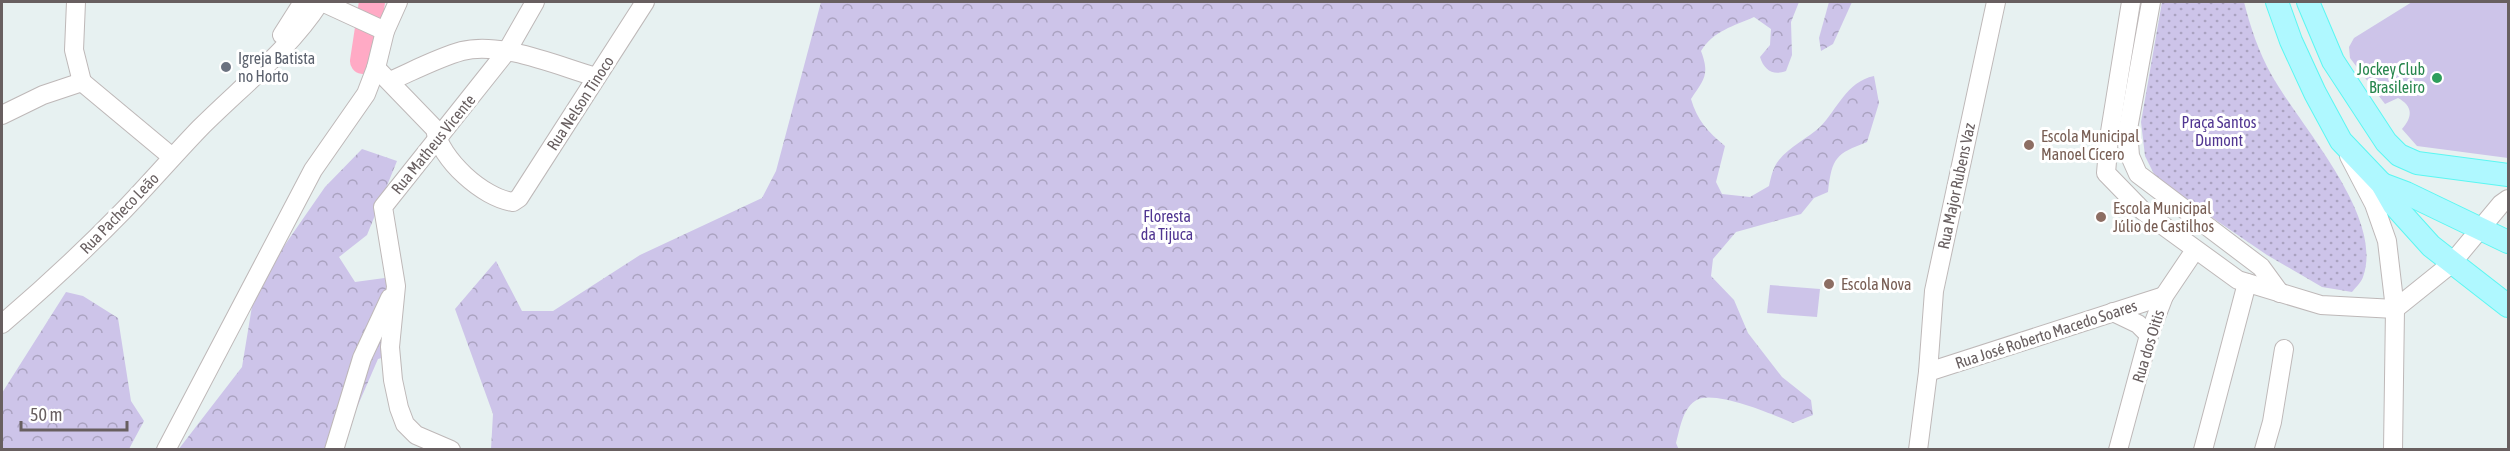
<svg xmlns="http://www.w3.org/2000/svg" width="2510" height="451" viewBox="0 0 2510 451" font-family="'Asap Condensed',sans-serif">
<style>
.forest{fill:url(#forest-crowns)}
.park{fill:url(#park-dots)}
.pitch{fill:#cdc4e9}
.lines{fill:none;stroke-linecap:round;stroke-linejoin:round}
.river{stroke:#ffaac5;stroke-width:26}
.minor-casing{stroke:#beb8b8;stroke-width:20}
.major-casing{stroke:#5bf7f2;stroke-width:24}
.minor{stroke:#fff;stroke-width:18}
.major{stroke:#aff8ff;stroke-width:22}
.worship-dot{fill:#6b7280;stroke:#fff;stroke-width:2}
.leisure-dot{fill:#2e9e5b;stroke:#fff;stroke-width:2}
.education-dot{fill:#8d6e63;stroke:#fff;stroke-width:2}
.labels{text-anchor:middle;stroke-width:6;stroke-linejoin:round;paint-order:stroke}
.worship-label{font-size:16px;fill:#5b616d;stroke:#fff;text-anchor:start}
.leisure-label{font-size:16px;fill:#27864d;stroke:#fff;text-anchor:end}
.street-label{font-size:16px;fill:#685f60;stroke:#fff}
.park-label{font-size:16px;fill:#503591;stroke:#fff}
.education-label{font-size:16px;fill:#785e54;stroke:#fff;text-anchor:start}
</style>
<defs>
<pattern id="forest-crowns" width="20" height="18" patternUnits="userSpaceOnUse" patternTransform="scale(1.5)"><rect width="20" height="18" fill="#cdc4e9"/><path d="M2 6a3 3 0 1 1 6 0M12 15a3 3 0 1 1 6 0" fill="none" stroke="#aaa2c0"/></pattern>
<pattern id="park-dots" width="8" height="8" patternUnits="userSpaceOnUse" patternTransform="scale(1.5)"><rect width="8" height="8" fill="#cdc4e9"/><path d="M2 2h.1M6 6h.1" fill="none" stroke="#aaa2c0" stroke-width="1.8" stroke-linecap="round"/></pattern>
</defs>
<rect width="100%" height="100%" fill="#e7f1f1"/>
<!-- forest -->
<g class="forest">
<path d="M 821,2 L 1799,2 L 1791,22 L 1792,55 L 1786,71 C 1773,76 1764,70 1760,57 L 1770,45 L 1771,29 L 1754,17 C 1734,26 1713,31 1701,51 C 1710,75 1704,79 1691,99 C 1697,120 1708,132 1725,146 L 1716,182 L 1722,194 L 1750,197 L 1769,186 C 1771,177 1773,167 1779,160 C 1789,147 1808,138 1820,127 C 1837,110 1846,82 1874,76 L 1879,103 L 1867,142 C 1836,154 1832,157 1828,192 L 1814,198 L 1801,214 L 1736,232 L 1713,259 L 1711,276 L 1734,300 L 1748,333 L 1782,377 L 1811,400 L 1813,415 L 1793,423 C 1774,415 1712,388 1695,401 C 1682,410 1680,429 1676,443 L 1679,450 L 491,449 L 493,414 L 455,309 L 496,261 L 522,311 L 553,311 L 640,255 L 762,198 L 776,171 Z"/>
<path d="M 1829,2 L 1852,2 L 1833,44 L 1821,51 L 1819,38 Z"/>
<path d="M 362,149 L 397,161 L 367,235 L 339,257 L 355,282 L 392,277 L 400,353 L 378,359 L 339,449 L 178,450 L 242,367 L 255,288 L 325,187 Z"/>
<path d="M 66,292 L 83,296 L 118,318 L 131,401 L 144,421 L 129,449 L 2,449 L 2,393 Z"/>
</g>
<!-- park -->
<path class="park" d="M 2162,2 L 2244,2 C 2250,26 2259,53 2271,74 C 2299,125 2385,216 2363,277 C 2361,283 2355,288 2352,292 L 2322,287 L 2267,255 L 2157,180 L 2145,156 L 2141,122 Z"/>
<!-- pitch -->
<g class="pitch">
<path d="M 2412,2 L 2508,2 L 2508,158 L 2417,146 L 2402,129 C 2413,117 2413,106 2398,98 L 2385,104 L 2350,58 L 2349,47 L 2354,38 Z"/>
<path d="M 1770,285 L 1820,289 L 1817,317 L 1767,313 Z"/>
</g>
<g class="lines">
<!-- river -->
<path class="river" d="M 363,61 L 372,2"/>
<!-- minor casing -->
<g class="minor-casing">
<g id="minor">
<path d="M 76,2 L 74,50 L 82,82"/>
<path d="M 322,2 L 385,31"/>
<path d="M 398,2 L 385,31 L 376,68 L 435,129 C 440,159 483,198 513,202 L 519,198 L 645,2"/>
<path d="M 2131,2 L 2109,138 L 2106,173 L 2143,211 L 2238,280 L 2321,305 L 2395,309 L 2451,264 L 2501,204 L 2508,199"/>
<path d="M 2151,2 L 2128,129 L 2130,156 L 2138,174 L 2261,267 L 2280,293"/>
<path d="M 282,35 L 303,2"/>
<path d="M 390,81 C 413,71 437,58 462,51 C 501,41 558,66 596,77"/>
<path d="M 82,82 L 172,157"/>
<path d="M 2,115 L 43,95 L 82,82"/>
<path d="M 2349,156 L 2374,204 L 2387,241 L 2395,309 L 2393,450"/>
<path d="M 2113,312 L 2138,324 L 2149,335"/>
<path d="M 2,324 C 44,288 84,251 122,212 C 149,184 174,155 200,128 C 241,87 289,50 320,2"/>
<path d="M 1928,372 L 2164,296"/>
<path d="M 166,450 L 313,170 L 366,94 L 376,68"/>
<path d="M 334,450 L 362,358 L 390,298"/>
<path d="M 451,450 L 416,435 L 405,424 L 399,408 L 393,380 L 390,347 L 396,286 L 383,207 L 507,51 L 535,2"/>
<path d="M 1918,450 L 1928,372 L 1934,291 L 1996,2"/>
<path d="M 2118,450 L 2149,335 L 2164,296 L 2195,250"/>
<path d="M 2203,450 L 2247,283"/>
<path d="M 2264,450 L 2272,422 L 2284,349"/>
</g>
</g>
<!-- major casing -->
<g class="major-casing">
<g id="major">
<path d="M 2277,2 L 2291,41 L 2315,93 L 2341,141 L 2382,184 L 2394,205 L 2431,246 L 2508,306"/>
<path d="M 2308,2 L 2333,61 L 2386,142 L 2399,155 L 2417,163 L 2508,175"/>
<path d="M 2382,184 L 2406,193 L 2508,242"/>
</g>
</g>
<!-- minor -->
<use href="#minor" class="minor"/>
<!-- major -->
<use href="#major" class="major"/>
</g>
<!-- markers -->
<circle class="worship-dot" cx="226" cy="67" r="6"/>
<circle class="leisure-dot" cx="2437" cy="78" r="6"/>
<g class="education-dot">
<circle cx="2029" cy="145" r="6"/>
<circle cx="2101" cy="217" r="6"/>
<circle cx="1829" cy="284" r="6"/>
</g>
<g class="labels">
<!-- worship labels -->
<g class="worship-label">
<text x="238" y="64">Igreja Batista<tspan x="238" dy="18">no Horto</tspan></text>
</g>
<!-- leisure labels -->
<g class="leisure-label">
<text x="2425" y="75">Jockey Club<tspan x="2425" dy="18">Brasileiro</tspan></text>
</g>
<!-- street labels -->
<g class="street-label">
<text transform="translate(580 103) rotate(-57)" y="6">Rua Nelson Tinoco</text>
<text transform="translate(433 144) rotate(-51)" y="6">Rua Matheus Vicente</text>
<text transform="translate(1956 186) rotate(-78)" y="6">Rua Major Rubens Vaz</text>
<text transform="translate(119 213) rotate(-46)" y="6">Rua Pacheco Leão</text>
<text transform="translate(2046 334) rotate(-18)" y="6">Rua José Roberto Macedo Soares</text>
<text transform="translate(2148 346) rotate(-73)" y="6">Rua dos Oitis</text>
</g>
<!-- park labels -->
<g class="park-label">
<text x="2219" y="128">Praça Santos<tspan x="2219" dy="18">Dumont</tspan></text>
<text x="1167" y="222">Floresta<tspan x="1167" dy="18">da Tijuca</tspan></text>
</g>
<!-- education labels -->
<g class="education-label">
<text x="2041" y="142">Escola Municipal<tspan x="2041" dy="18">Manoel Cícero</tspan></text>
<text x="2113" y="214">Escola Municipal<tspan x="2113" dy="18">Júlio de Castilhos</tspan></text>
<text x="1841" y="290">Escola Nova</text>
</g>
</g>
<!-- border -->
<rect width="2510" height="451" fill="none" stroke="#685f60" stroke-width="6"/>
<!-- scale -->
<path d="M21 421v9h106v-9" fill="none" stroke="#685f60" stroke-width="3"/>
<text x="30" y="421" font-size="18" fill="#685f60" stroke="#ffffff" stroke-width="4.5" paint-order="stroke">50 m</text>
</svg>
